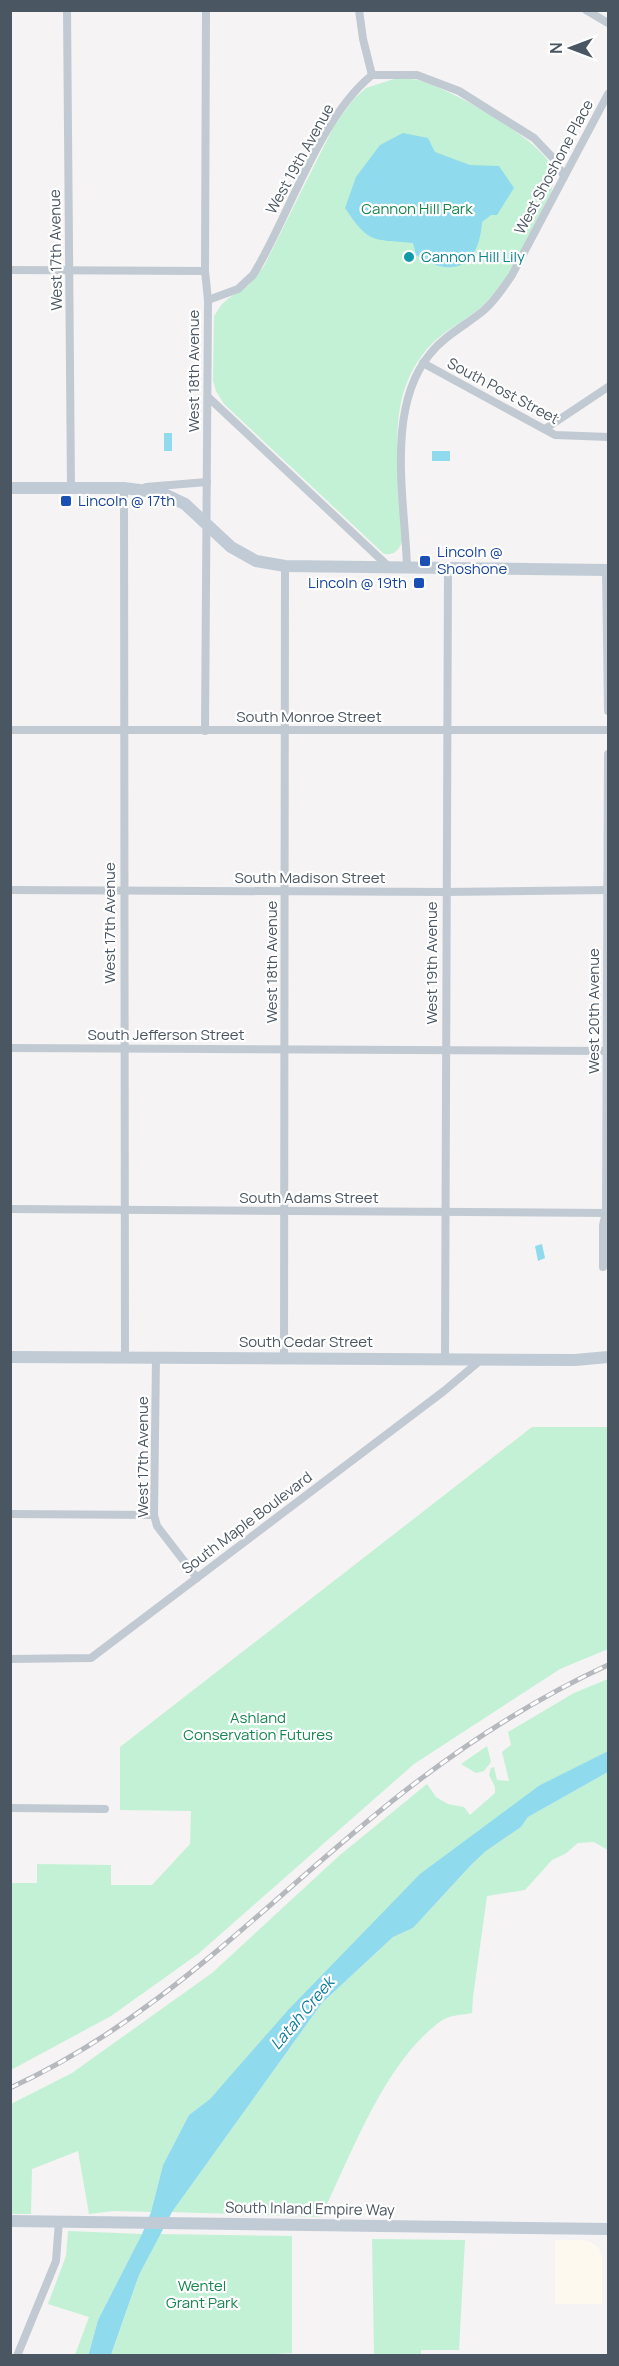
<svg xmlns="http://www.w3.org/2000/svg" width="619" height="2366" viewBox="0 0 619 2366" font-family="Manrope,sans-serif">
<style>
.commercial{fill:#fdf9ef}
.green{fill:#c3f1d5}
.water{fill:#90daee}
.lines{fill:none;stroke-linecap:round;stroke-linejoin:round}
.street{stroke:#c1cad2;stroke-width:8}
.secondary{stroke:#c1cbd6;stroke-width:12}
.rail-casing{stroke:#b5b8bd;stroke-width:5}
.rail{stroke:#fff;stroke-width:3;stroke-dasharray:9;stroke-linecap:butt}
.culture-dot{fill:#0f9aa8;stroke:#fff;stroke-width:2}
.transit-dot{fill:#1a4fb4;stroke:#fff;stroke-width:2}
.labels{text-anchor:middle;stroke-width:4.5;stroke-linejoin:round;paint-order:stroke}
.street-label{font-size:15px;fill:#4a5661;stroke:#fff}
.park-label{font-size:15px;fill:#17864f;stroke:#fff}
.culture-label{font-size:15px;fill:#0d838f;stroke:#fff;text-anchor:start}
.transit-label{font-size:15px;fill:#164399;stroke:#fff;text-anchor:start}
.water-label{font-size:16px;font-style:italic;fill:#0c7c9b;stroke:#fff}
</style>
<rect width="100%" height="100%" fill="#f5f3f3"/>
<!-- commercial -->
<path class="commercial" d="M 555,2240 L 584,2240 L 591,2242 L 599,2248 L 602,2257 L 602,2304 L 555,2304 Z"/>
<!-- green -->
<g class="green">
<path d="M 394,79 C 403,79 412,78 421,81 C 450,89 540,139 551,166 C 555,175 553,184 551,193 C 532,228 515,270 488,300 C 474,316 453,325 437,339 C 422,352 411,370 405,388 C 390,430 401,495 403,539 C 399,550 396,555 384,554 L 224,404 L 216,391 L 213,381 L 214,316 L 222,304 L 229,298 L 249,285 L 264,266 L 335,124 L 354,99 L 366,88 Z"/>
<path d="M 532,1427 L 608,1427 L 608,1649 L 560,1669 L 414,1764 L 198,1954 L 111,2016 L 11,2070 L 11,1883 L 37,1883 L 37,1864 L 111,1865 L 111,1885 L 152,1885 L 190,1844 L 191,1811 L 120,1810 L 120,1747 Z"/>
<path d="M 608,1679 L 608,1751 L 540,1785 L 244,2062 L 210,2099 L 189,2115 L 163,2165 L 151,2212 L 114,2211 L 89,2214 L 78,2151 L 32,2169 L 31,2214 L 11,2214 L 11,2104 L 72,2073 L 212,1973 L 340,1855 L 427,1784 L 436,1797 L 448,1804 L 464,1807 L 470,1815 L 495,1793 L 495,1787 L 489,1775 L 491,1768 L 494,1767 L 497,1780 L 509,1781 L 502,1752 L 511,1745 L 508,1732 L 574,1693 Z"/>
<path d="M 487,1746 L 491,1762 L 484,1771 L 476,1773 L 461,1764 Z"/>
<path d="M 608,1772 L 608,1850 L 594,1842 L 578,1843 L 565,1854 L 552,1860 L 525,1890 L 487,1896 L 473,1997 L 472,2013 C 463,2015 449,2015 441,2021 C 385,2061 351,2155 321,2217 L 172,2212 L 322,2003 L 393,1937 L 413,1928 L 471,1865 L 486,1851 L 521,1827 L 528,1817 Z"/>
<path d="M 68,2231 L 142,2234 L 98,2320 L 88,2355 L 75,2355 L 89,2317 L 48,2304 L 66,2256 Z"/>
<path d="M 160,2234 L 292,2236 L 292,2353 L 239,2356 L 111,2356 L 139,2275 Z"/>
<path d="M 372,2239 L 465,2240 L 459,2350 L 421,2350 L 421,2355 L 374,2355 Z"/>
</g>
<!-- water -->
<g class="water">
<path d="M 403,133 L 428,138 L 435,152 L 470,165 L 499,166 L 514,188 L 497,215 L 491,215 L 482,222 C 479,266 454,280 416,255 L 413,243 C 372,239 369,244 345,208 L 356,177 L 380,145 Z"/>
<rect x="164" y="433" width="8" height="18"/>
<rect x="432" y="451" width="18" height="10"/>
<path d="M 542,1244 L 545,1258 L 538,1261 L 535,1246 Z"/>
<path d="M 608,1751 L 608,1772 L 528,1817 L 521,1827 L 486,1851 L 471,1865 L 413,1928 L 393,1937 L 322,2003 L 172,2212 L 139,2275 L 111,2355 L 88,2356 L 98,2320 L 142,2234 L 151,2212 L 163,2165 L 189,2115 L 210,2099 L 289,2009 L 420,1874 L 540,1785 Z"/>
</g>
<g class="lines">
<!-- street -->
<g class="street">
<path d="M 67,10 L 71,488"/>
<path d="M 586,10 L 608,23"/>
<path d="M 372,75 L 417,75 L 459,91 L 534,138 L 554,159 L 564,176"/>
<path d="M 10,270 L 205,271"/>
<path d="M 208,300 L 238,289 L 253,275 C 290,215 318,119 372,75 L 363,39 L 359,10"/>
<path d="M 423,363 L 555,435 L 608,437"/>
<path d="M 208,397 L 389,567"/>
<path d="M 545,429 L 608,387"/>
<path d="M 146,487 L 207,482"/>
<path d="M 407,567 C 405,502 385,408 430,354 C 444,336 466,325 483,311 C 495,301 503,288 512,275 L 608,94"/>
<path d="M 606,570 L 608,711"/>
<path d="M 10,730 L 608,730"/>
<path d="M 205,731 L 208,300 L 205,271 L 206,10"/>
<path d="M 10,890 L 445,892 L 608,890"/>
<path d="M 10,1048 L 608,1051"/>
<path d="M 10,1209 L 608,1213"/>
<path d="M 603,1267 L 603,1225 L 606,1213 L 608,754"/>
<path d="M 284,1357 L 285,566"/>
<path d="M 125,1358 L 124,488 L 127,488"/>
<path d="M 156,1358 L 154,1515 L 157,1526 L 197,1578"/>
<path d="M 445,1358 L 448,567"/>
<path d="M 10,1514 L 154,1515"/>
<path d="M 10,1659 L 91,1658 L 444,1391 L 482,1359"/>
<path d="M 10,1808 L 105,1809"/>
<path d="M 17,2356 L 56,2261 L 59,2221"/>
</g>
<!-- secondary -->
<g class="secondary">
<path d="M 10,488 L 124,488 L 162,493 L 185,504 L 231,547 L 256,561 L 285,566 L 608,570"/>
<path d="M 10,1357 L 575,1360 L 608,1357"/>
<path d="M 10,2221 L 608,2229"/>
</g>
<!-- rail casing -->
<g class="rail-casing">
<path id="rail" d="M 10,2088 C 165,2017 270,1897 401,1794 C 465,1744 534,1699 608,1665"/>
</g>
<!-- rail -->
<use href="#rail" class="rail"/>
</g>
<!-- markers -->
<circle class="culture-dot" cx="409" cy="257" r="6"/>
<g class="transit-dot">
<rect x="60" y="495" width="12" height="12" rx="3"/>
<rect x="419" y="555" width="12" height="12" rx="3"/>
<rect x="413" y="577" width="12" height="12" rx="3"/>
</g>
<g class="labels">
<!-- street labels -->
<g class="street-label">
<text transform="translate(300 159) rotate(-61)" y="5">West 19th Avenue</text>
<text transform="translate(554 167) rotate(-62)" y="5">West Shoshone Place</text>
<text transform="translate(56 250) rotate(-91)" y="5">West 17th Avenue</text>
<text transform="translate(194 371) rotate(-90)" y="5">West 18th Avenue</text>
<text transform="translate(503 391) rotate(28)" y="5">South Post Street</text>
<text x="309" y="722">South Monroe Street</text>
<text x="310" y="883">South Madison Street</text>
<text transform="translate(110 923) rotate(-90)" y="5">West 17th Avenue</text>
<text transform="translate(272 962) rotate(-90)" y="5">West 18th Avenue</text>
<text transform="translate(432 963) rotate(-90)" y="5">West 19th Avenue</text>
<text transform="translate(594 1011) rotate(-90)" y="5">West 20th Avenue</text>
<text x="166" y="1040">South Jefferson Street</text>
<text x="309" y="1203">South Adams Street</text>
<text x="306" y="1347">South Cedar Street</text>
<text transform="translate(143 1457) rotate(-90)" y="5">West 17th Avenue</text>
<text transform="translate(247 1523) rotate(-37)" y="5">South Maple Boulevard</text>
<text transform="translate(310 2209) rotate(1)" y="5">South Inland Empire Way</text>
</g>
<!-- park labels -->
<g class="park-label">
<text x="417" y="214">Cannon Hill Park</text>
<text x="258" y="1723">Ashland<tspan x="258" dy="17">Conservation Futures</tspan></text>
<text x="202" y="2291">Wentel<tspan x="202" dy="17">Grant Park</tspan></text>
</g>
<!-- culture labels -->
<g class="culture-label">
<text x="421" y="262">Cannon Hill Lily</text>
</g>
<!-- transit labels -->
<g class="transit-label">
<text x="78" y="506">Lincoln @ 17th</text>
<text x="437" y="557">Lincoln @<tspan x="437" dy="17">Shoshone</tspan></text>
<text x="407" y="588" text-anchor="end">Lincoln @ 19th</text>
</g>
<!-- water labels -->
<g class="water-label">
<text transform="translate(302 2013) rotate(-50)" y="6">Latah Creek</text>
</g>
</g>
<!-- border -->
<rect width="619" height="2366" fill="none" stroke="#4a5661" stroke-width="24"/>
<!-- north arrow -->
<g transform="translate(571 48) rotate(270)" stroke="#ffffff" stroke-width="4.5" paint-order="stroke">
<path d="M0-4.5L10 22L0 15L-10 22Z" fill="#4a5661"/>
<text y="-9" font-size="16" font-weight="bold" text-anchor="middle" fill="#4a5661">N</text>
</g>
</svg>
